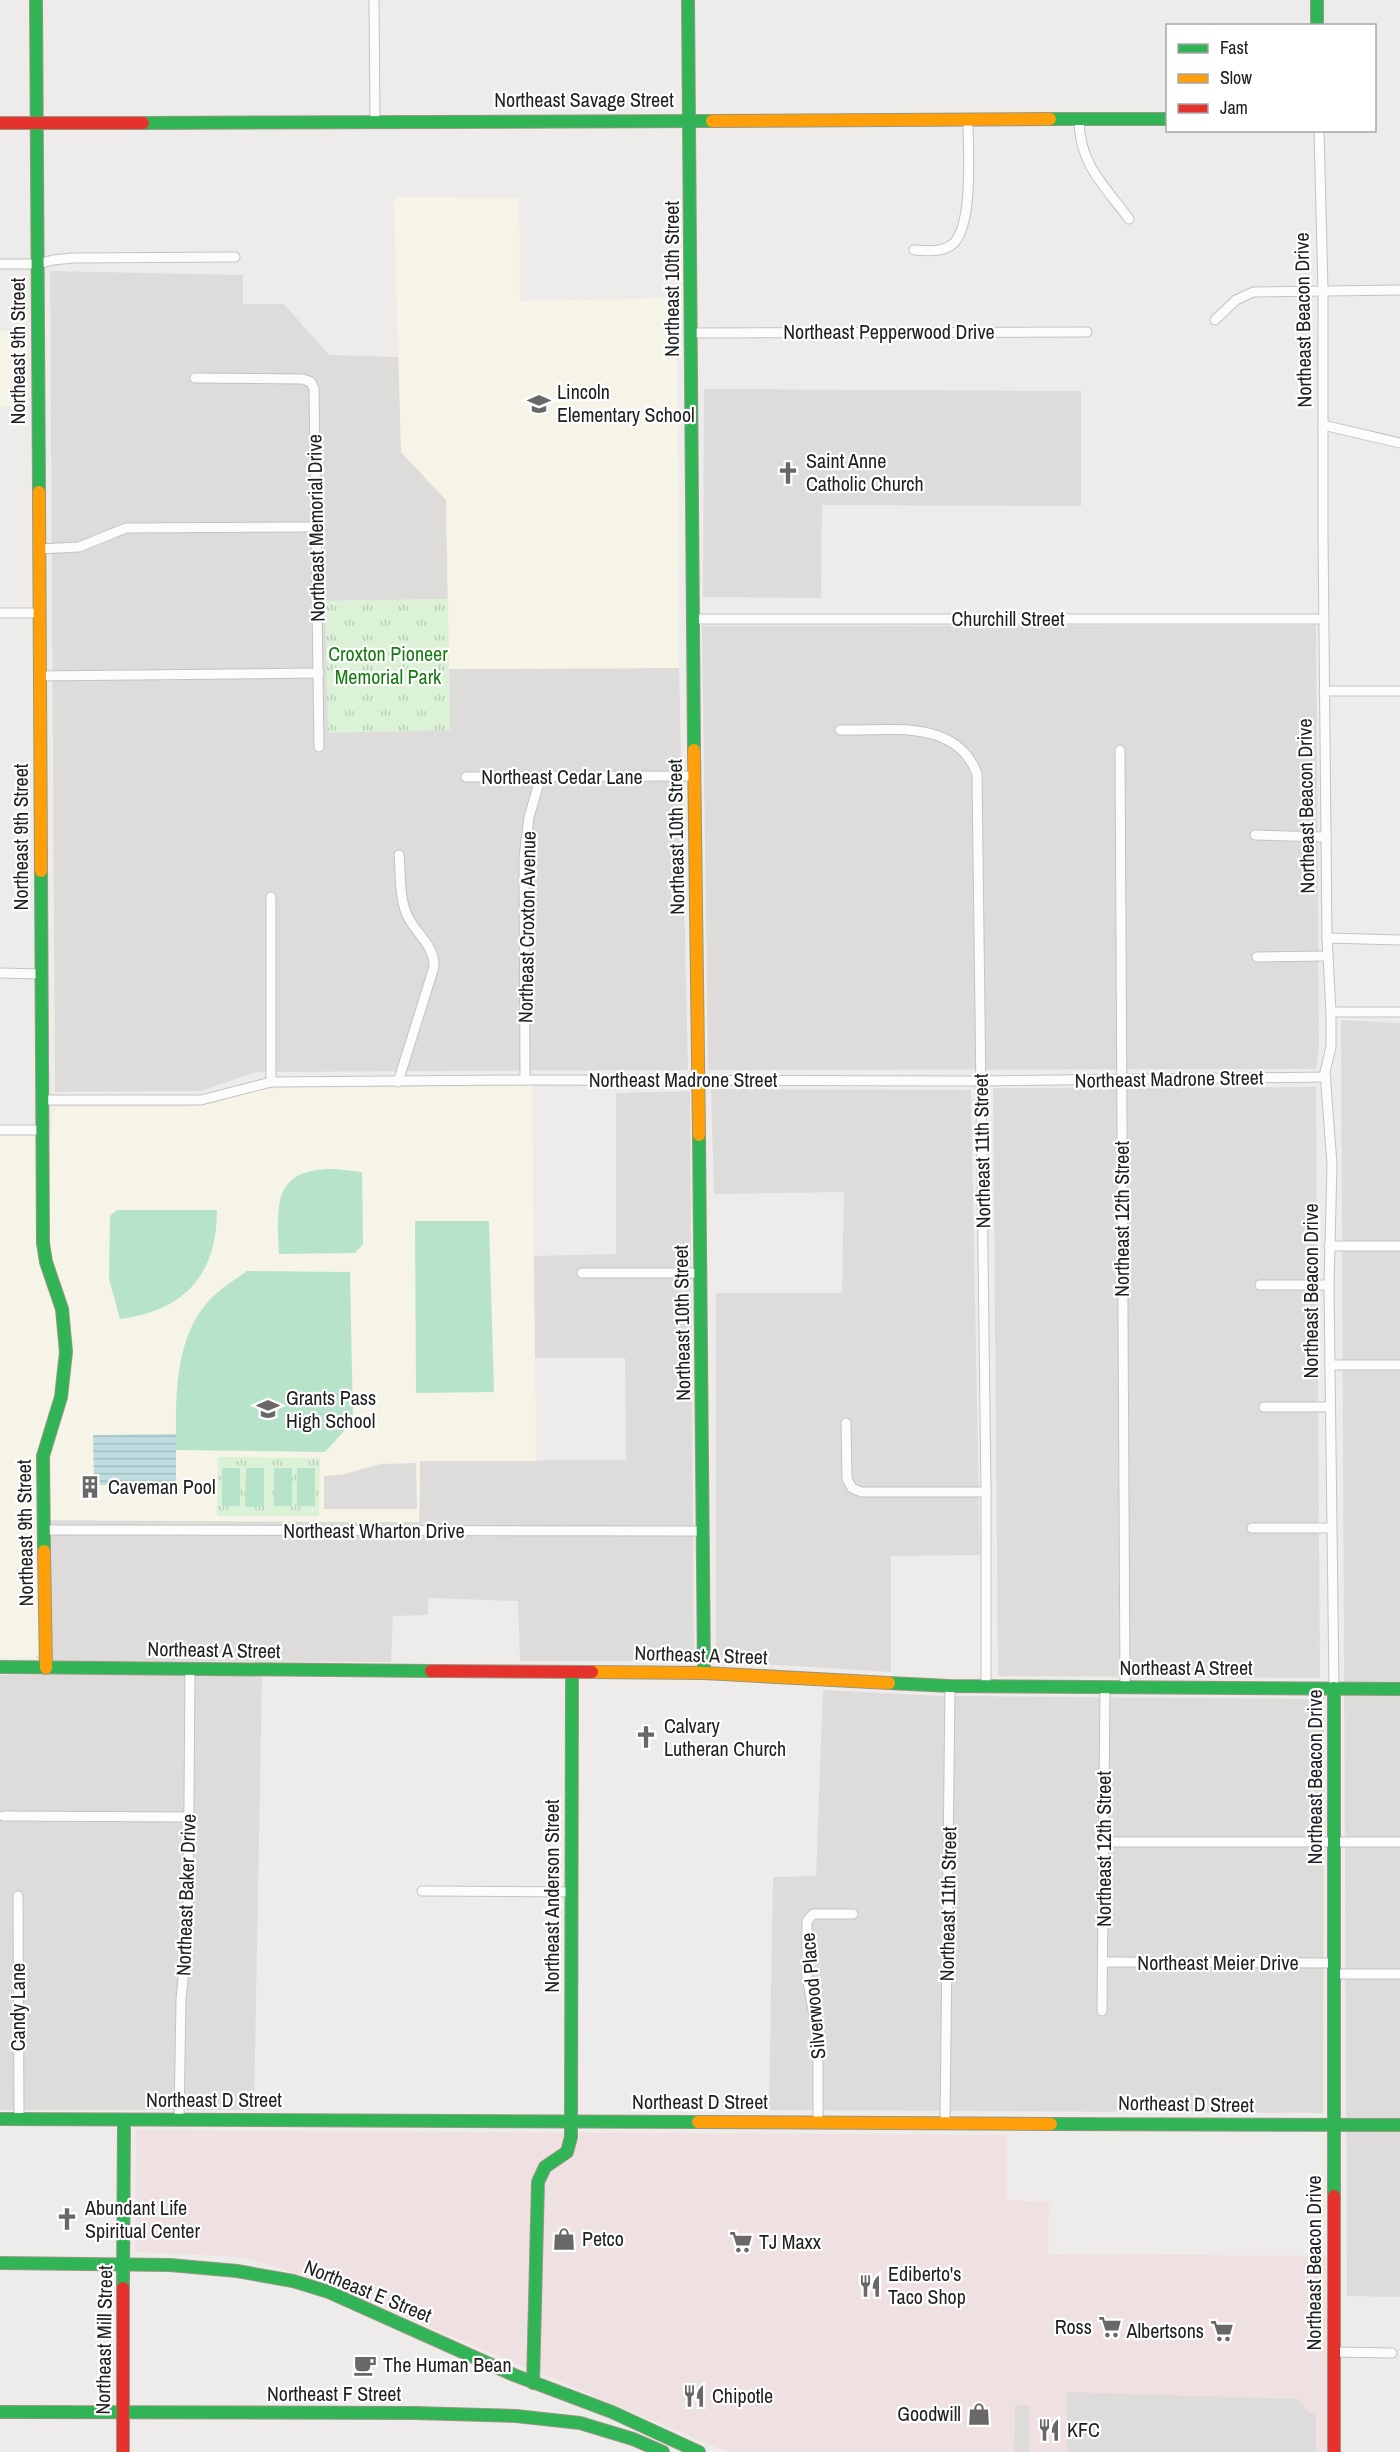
<svg xmlns="http://www.w3.org/2000/svg" width="1400" height="2452" viewBox="0 0 1400 2452" font-family="'Archivo Narrow',sans-serif">
<style>
.residential{fill:#dedcdb}
.commercial{fill:#efe1e2}
.education{fill:#f6f4e7}
.religious{fill:#dddcdb}
.park{fill:url(#park-tufts)}
.pitch{fill:#b8e3cb}
.water{fill:url(#water-rules)}
.lines{fill:none;stroke-linecap:round;stroke-linejoin:round}
.street-casing{stroke:#c4c3c2;stroke-width:11}
.fast-casing{stroke:#989782;stroke-width:14}
.slow-casing{stroke:#989782;stroke-width:14}
.jam-casing{stroke:#989782;stroke-width:14}
.street{stroke:#fcfcfc;stroke-width:9}
.fast{stroke:#30b455;stroke-width:12}
.slow{stroke:#ff9f0a;stroke-width:12}
.jam{stroke:#e5322d;stroke-width:12}
.labels{text-anchor:middle;stroke-width:4.5;stroke-linejoin:round;paint-order:stroke}
.street-label{font-size:20px;fill:#212121;stroke:#fff}
.poi-label{font-size:20px;fill:#212121;stroke:#fff;text-anchor:start}
.park-label{font-size:20px;fill:#177b12;stroke:#fff}
</style>
<defs>
<pattern id="park-tufts" width="24" height="20" patternUnits="userSpaceOnUse" patternTransform="scale(1.5)"><rect width="24" height="20" fill="#dbf2d7"/><path d="M3 7l-1-3M5 7V3M7 7l1-3M15 17l-1-3M17 17v-4M19 17l1-3" fill="none" stroke="#bccfb8"/></pattern>
<pattern id="water-rules" width="6" height="5" patternUnits="userSpaceOnUse" patternTransform="scale(1.5)"><rect width="6" height="5" fill="#bfdde0"/><path d="M0 2.5h6" fill="none" stroke="#a4bdc0"/></pattern>
</defs>
<rect width="100%" height="100%" fill="#eeecea"/>
<!-- residential -->
<g class="residential">
<path d="M 50,271 L 243,275 L 243,304 L 284,304 L 329,355 L 399,357 L 401,452 L 446,500 L 448,599 L 325,601 L 450,730 L 449,669 L 679,668 L 688,1070 L 256,1072 L 201,1091 L 55,1092 Z"/>
<path d="M 1316,625 L 1319,1045 L 1316,1069 L 708,1070 L 702,626 Z"/>
<path d="M 1341,1020 L 1400,1023 L 1400,2297 L 1347,2296 Z"/>
<path d="M 1316,1087 L 1320,1678 L 998,1676 L 993,1088 Z"/>
<path d="M 711,1089 L 971,1090 L 980,1555 L 891,1556 L 891,1672 L 716,1661 L 716,1293 L 842,1293 L 844,1192 L 714,1194 Z"/>
<path d="M 690,1091 L 694,1661 L 520,1661 L 518,1601 L 428,1598 L 428,1615 L 393,1616 L 391,1662 L 60,1661 L 35,1658 L 38,1655 L 40,1607 L 38,1601 L 38,1520 L 419,1522 L 420,1461 L 626,1460 L 625,1358 L 535,1358 L 533,1256 L 616,1254 L 616,1093 Z"/>
<path d="M 0,1675 L 262,1675 L 254,2110 L 0,2110 Z"/>
<path d="M 823,1690 L 940,1696 L 1324,1699 L 1323,2113 L 769,2110 L 773,1877 L 816,1876 Z"/>
</g>
<!-- commercial -->
<path class="commercial" d="M 136,2130 L 1007,2135 L 1007,2200 L 1049,2202 L 1048,2254 L 1330,2256 L 1329,2452 L 728,2452 L 310,2277 L 241,2257 L 135,2252 Z"/>
<!-- education -->
<g class="education">
<path d="M 394,197 L 519,198 L 520,301 L 677,298 L 679,668 L 449,669 L 446,500 L 401,452 Z"/>
<path d="M 0,331 L 27,331 L 28,406 L 0,406 Z"/>
<path d="M 532,1086 L 536,1461 L 420,1461 L 419,1522 L 38,1520 L 41,1651 L 35,1658 L 0,1658 L 0,1132 L 52,1133 L 52,1112 L 57,1107 L 188,1107 L 214,1103 L 259,1090 L 276,1088 Z"/>
</g>
<!-- religious -->
<g class="religious">
<path d="M 704,389 L 1081,391 L 1081,506 L 822,505 L 821,598 L 703,597 Z"/>
<path d="M 416,1463 L 417,1509 L 324,1509 L 324,1476 L 345,1474 L 380,1464 Z"/>
<path d="M 1067,2392 L 1298,2399 L 1309,2413 L 1316,2414 L 1316,2452 L 1067,2452 Z"/>
<path d="M 1015,2405 L 1030,2405 L 1030,2452 L 1014,2452 Z"/>
</g>
<!-- park -->
<g class="park">
<path d="M 448,599 L 450,730 L 328,733 L 325,601 Z"/>
<path d="M 218,1457 L 320,1458 L 319,1516 L 217,1516 Z"/>
</g>
<!-- pitch -->
<g class="pitch">
<path d="M 335,1169 L 362,1172 L 363,1244 L 355,1253 L 279,1254 C 277,1205 272,1168 335,1169 Z"/>
<path d="M 117,1210 L 217,1210 C 217,1275 184,1311 120,1319 L 109,1279 L 110,1216 Z"/>
<path d="M 415,1221 L 489,1221 L 494,1392 L 416,1393 Z"/>
<path d="M 247,1271 L 350,1272 L 353,1421 L 325,1452 L 176,1450 C 176,1402 173,1342 207,1303 C 218,1290 233,1281 247,1271 Z"/>
<rect x="222" y="1468" width="18" height="38"/>
<path d="M 246,1468 L 264,1468 L 264,1507 L 245,1507 Z"/>
<rect x="274" y="1468" width="18" height="38"/>
<rect x="297" y="1468" width="18" height="38"/>
</g>
<!-- water -->
<path class="water" d="M 176,1434 L 176,1485 L 94,1485 L 93,1435 Z"/>
<g class="lines">
<!-- street casing -->
<g class="street-casing">
<g id="street">
<path d="M 374,0 L 375,120"/>
<path d="M 1079,119 C 1079,164 1104,185 1129,219"/>
<path d="M 1319,130 L 1323,291 L 1323,534 L 1327,938 L 1331,1012 L 1331,1047 L 1325,1072 L 1332,1164 L 1329,1285 L 1334,1688"/>
<path d="M 914,250 C 928,251 949,253 957,239 C 973,214 968,149 968,119"/>
<path d="M 0,264 L 37,264 L 53,260 L 73,258 L 235,257"/>
<path d="M 1215,320 L 1236,300 L 1253,292 L 1400,290"/>
<path d="M 692,333 L 1087,332"/>
<path d="M 195,378 L 303,379 L 311,382 L 314,389 L 319,747"/>
<path d="M 1323,425 L 1400,443"/>
<path d="M 39,549 L 79,547 L 126,528 L 315,527"/>
<path d="M 0,613 L 39,613"/>
<path d="M 693,619 L 1324,619"/>
<path d="M 39,676 L 319,673"/>
<path d="M 1324,691 L 1400,691"/>
<path d="M 840,730 C 888,731 957,718 977,774 L 986,1492 L 986,1686"/>
<path d="M 1120,750 L 1125,1687"/>
<path d="M 466,777 L 694,776"/>
<path d="M 1255,835 L 1326,837"/>
<path d="M 271,897 L 271,1082"/>
<path d="M 1327,938 L 1400,940"/>
<path d="M 1257,957 L 1328,956"/>
<path d="M 0,973 L 41,974"/>
<path d="M 1331,1012 L 1400,1012"/>
<path d="M 525,1080 L 524,858 L 529,817 L 541,776"/>
<path d="M 398,1082 L 434,967 C 435,946 417,935 408,917 C 399,899 401,876 399,855"/>
<path d="M 42,1100 L 201,1100 L 271,1082 L 525,1080 L 980,1081 L 1326,1077"/>
<path d="M 0,1130 L 43,1130"/>
<path d="M 1329,1246 L 1400,1246"/>
<path d="M 582,1273 L 700,1273"/>
<path d="M 1260,1285 L 1329,1285"/>
<path d="M 1330,1365 L 1400,1365"/>
<path d="M 1264,1407 L 1330,1407"/>
<path d="M 846,1423 L 847,1479 L 852,1488 L 861,1492 L 986,1492"/>
<path d="M 1252,1528 L 1331,1528"/>
<path d="M 45,1530 L 704,1531"/>
<path d="M 3,1816 L 189,1817"/>
<path d="M 1103,1842 L 1400,1842"/>
<path d="M 422,1891 L 572,1892"/>
<path d="M 18,1896 L 19,2119"/>
<path d="M 1103,1962 L 1334,1963"/>
<path d="M 1334,1974 L 1400,1974"/>
<path d="M 1102,2011 L 1105,1687"/>
<path d="M 179,2120 L 181,1999 L 188,1929 L 190,1670"/>
<path d="M 818,2122 L 818,2037 L 807,1977 L 807,1921 L 813,1914 L 853,1914"/>
<path d="M 945,2122 L 950,1686"/>
<path d="M 1334,2352 L 1392,2353"/>
</g>
</g>
<!-- fast casing -->
<g class="fast-casing">
<g id="fast">
<path d="M 36,0 L 39,492"/>
<path d="M 688,0 L 694,750"/>
<path d="M 1317,0 L 1317,26"/>
<path d="M 1050,119 L 1168,119"/>
<path d="M 143,123 L 712,121"/>
<path d="M 41,871 L 43,1243 L 46,1262 L 62,1309 L 66,1352 L 61,1397 L 43,1456 L 44,1551"/>
<path d="M 699,1135 L 704,1673"/>
<path d="M 0,1667 L 431,1671"/>
<path d="M 889,1683 L 950,1686 L 1400,1689"/>
<path d="M 1334,1688 L 1334,2196"/>
<path d="M 0,2119 L 698,2122"/>
<path d="M 1051,2124 L 1400,2125"/>
<path d="M 0,2263 L 170,2265 L 237,2271 L 293,2281 L 329,2292 L 514,2375 L 612,2412 L 699,2452"/>
<path d="M 123,2288 L 124,2120"/>
<path d="M 533,2383 L 538,2182 L 545,2167 L 567,2152 L 571,2137 L 572,1672"/>
<path d="M 0,2412 L 415,2413 L 516,2416 L 580,2423 L 633,2439 L 663,2452"/>
</g>
</g>
<!-- slow casing -->
<g class="slow-casing">
<g id="slow">
<path d="M 712,121 L 1050,119"/>
<path d="M 39,492 L 41,871"/>
<path d="M 694,750 L 699,1135"/>
<path d="M 44,1551 L 46,1668"/>
<path d="M 592,1672 L 704,1673 L 889,1683"/>
<path d="M 698,2122 L 1051,2124"/>
</g>
</g>
<!-- jam casing -->
<g class="jam-casing">
<g id="jam">
<path d="M 0,123 L 143,123"/>
<path d="M 431,1671 L 592,1672"/>
<path d="M 1334,2196 L 1334,2452"/>
<path d="M 123,2452 L 123,2288"/>
</g>
</g>
<!-- street -->
<use href="#street" class="street"/>
<!-- fast -->
<use href="#fast" class="fast"/>
<!-- slow -->
<use href="#slow" class="slow"/>
<!-- jam -->
<use href="#jam" class="jam"/>
</g>
<!-- icons -->
<defs>
<g id="school-bare" transform="scale(1.8)"><path d="M0-5L7-2L0 1L-7-2ZM-4 1L0 2.5L4 1V4Q0 6-4 4Z" fill="#696867" stroke="#fff" stroke-width="2.5" paint-order="stroke"/></g>
<g id="church-bare" transform="scale(1.8)"><path d="M-1.2-6h2.4v3.5h3.3v2.4h-3.3V6h-2.4V-.1h-3.3v-2.4h3.3Z" fill="#696867" stroke="#fff" stroke-width="2.5" paint-order="stroke"/></g>
<g id="building-bare" transform="scale(1.8)"><path d="M-4-6H4V6H1V3H-1V6H-4ZM-2.5-4.3h1.7v1.8h-1.7ZM.8-4.3h1.7v1.8H.8ZM-2.5-1h1.7V.8h-1.7ZM.8-1h1.7V.8H.8Z" fill="#696867" stroke="#fff" stroke-width="2.5" paint-order="stroke"/></g>
<g id="shop-bare" transform="scale(1.8)"><path d="M-5-2.5h2.3a2.7 3.5 0 0 1 5.4 0H5L5.5 6h-11ZM-1.5-2.5h3a1.5 2.3 0 0 0-3 0Z" fill="#696867" stroke="#fff" stroke-width="2.5" paint-order="stroke"/></g>
<g id="supermarket-bare" transform="scale(1.8)"><path d="M-6-5.5h2.5l.6 2H6L4.5 2H-2.5L-4.4-4H-6ZM-1.5 3.2a1.3 1.3 0 1 0 .1 0ZM3 3.2a1.3 1.3 0 1 0 .1 0Z" fill="#696867" stroke="#fff" stroke-width="2.5" paint-order="stroke"/></g>
<g id="restaurant-bare" transform="scale(1.8)"><path d="M-5-6h1v4h1v-4h1v4h1v-4h1v5L-1.5 .5V6h-2V.5L-5-1ZM5-6V6H3V1.5H1.5Q1.5-4 5-6Z" fill="#696867" stroke="#fff" stroke-width="2.5" paint-order="stroke"/></g>
<g id="cafe-bare" transform="scale(1.8)"><path d="M-5.5-4.5H6V0H3Q3 3.5 0 3.5H-2.5Q-5.5 3.5-5.5 0ZM3-3.2v2h1.7v-2ZM-6 4.5H4V6H-6Z" fill="#696867" stroke="#fff" stroke-width="2.5" paint-order="stroke"/></g>
</defs>
<g fill-rule="evenodd">
<use href="#school-bare" x="539" y="404"/>
<use href="#church-bare" x="788" y="473"/>
<use href="#school-bare" x="268" y="1409"/>
<use href="#building-bare" x="90" y="1487"/>
<use href="#church-bare" x="646" y="1737"/>
<use href="#church-bare" x="67" y="2219"/>
<use href="#shop-bare" x="564" y="2239"/>
<use href="#supermarket-bare" x="741" y="2242"/>
<use href="#restaurant-bare" x="870" y="2286"/>
<use href="#supermarket-bare" x="1110" y="2327"/>
<use href="#supermarket-bare" x="1222" y="2331"/>
<use href="#cafe-bare" x="365" y="2365"/>
<use href="#restaurant-bare" x="694" y="2396"/>
<use href="#shop-bare" x="979" y="2414"/>
<use href="#restaurant-bare" x="1049" y="2430"/>
</g>
<g class="labels">
<!-- street labels -->
<g class="street-label">
<text x="584" y="107">Northeast Savage Street</text>
<text transform="translate(672 279) rotate(-90)" y="7">Northeast 10th Street</text>
<text transform="translate(1303 320) rotate(-91)" y="7">Northeast Beacon Drive</text>
<text x="889" y="339">Northeast Pepperwood Drive</text>
<text transform="translate(18 351) rotate(-90)" y="7">Northeast 9th Street</text>
<text transform="translate(316 528) rotate(-91)" y="7">Northeast Memorial Drive</text>
<text x="1008" y="626">Churchill Street</text>
<text x="562" y="784">Northeast Cedar Lane</text>
<text transform="translate(1306 806) rotate(-91)" y="7">Northeast Beacon Drive</text>
<text transform="translate(21 837) rotate(-90)" y="7">Northeast 9th Street</text>
<text transform="translate(676 837) rotate(-91)" y="7">Northeast 10th Street</text>
<text transform="translate(527 927) rotate(-89)" y="7">Northeast Croxton Avenue</text>
<text transform="translate(1169 1079) rotate(-1)" y="7">Northeast Madrone Street</text>
<text x="683" y="1087">Northeast Madrone Street</text>
<text transform="translate(982 1151) rotate(-91)" y="7">Northeast 11th Street</text>
<text transform="translate(1122 1219) rotate(-90)" y="7">Northeast 12th Street</text>
<text transform="translate(1311 1291) rotate(-90)" y="7">Northeast Beacon Drive</text>
<text transform="translate(682 1323) rotate(-91)" y="7">Northeast 10th Street</text>
<text x="374" y="1538">Northeast Wharton Drive</text>
<text transform="translate(25 1533) rotate(-91)" y="7">Northeast 9th Street</text>
<text transform="translate(214 1650) rotate(1)" y="7">Northeast A Street</text>
<text transform="translate(701 1655) rotate(2)" y="7">Northeast A Street</text>
<text x="1186" y="1675">Northeast A Street</text>
<text transform="translate(1315 1777) rotate(-90)" y="7">Northeast Beacon Drive</text>
<text transform="translate(1104 1849) rotate(-90)" y="7">Northeast 12th Street</text>
<text transform="translate(186 1895) rotate(-88)" y="7">Northeast Baker Drive</text>
<text transform="translate(552 1896) rotate(-90)" y="7">Northeast Anderson Street</text>
<text transform="translate(948 1904) rotate(-89)" y="7">Northeast 11th Street</text>
<text x="1218" y="1970">Northeast Meier Drive</text>
<text transform="translate(813 1996) rotate(-95)" y="7">Silverwood Place</text>
<text transform="translate(18 2007) rotate(-90)" y="7">Candy Lane</text>
<text x="214" y="2107">Northeast D Street</text>
<text x="700" y="2109">Northeast D Street</text>
<text transform="translate(1186 2104) rotate(1)" y="7">Northeast D Street</text>
<text transform="translate(1314 2263) rotate(-90)" y="7">Northeast Beacon Drive</text>
<text transform="translate(368 2291) rotate(22)" y="7">Northeast E Street</text>
<text transform="translate(104 2340) rotate(-89)" y="7">Northeast Mill Street</text>
<text x="334" y="2401">Northeast F Street</text>
</g>
<!-- poi labels -->
<g class="poi-label">
<text x="557" y="399">Lincoln<tspan x="557" dy="23">Elementary School</tspan></text>
<text x="806" y="468">Saint Anne<tspan x="806" dy="23">Catholic Church</tspan></text>
<text x="286" y="1405">Grants Pass<tspan x="286" dy="23">High School</tspan></text>
<text x="108" y="1494">Caveman Pool</text>
<text x="664" y="1733">Calvary<tspan x="664" dy="23">Lutheran Church</tspan></text>
<text x="85" y="2215">Abundant Life<tspan x="85" dy="23">Spiritual Center</tspan></text>
<text x="582" y="2246">Petco</text>
<text x="759" y="2249">TJ Maxx</text>
<text x="888" y="2281">Ediberto's<tspan x="888" dy="23">Taco Shop</tspan></text>
<text x="1092" y="2334" text-anchor="end">Ross</text>
<text x="1204" y="2338" text-anchor="end">Albertsons</text>
<text x="383" y="2372">The Human Bean</text>
<text x="712" y="2403">Chipotle</text>
<text x="961" y="2421" text-anchor="end">Goodwill</text>
<text x="1067" y="2437">KFC</text>
</g>
<!-- park labels -->
<g class="park-label">
<text x="388" y="661">Croxton Pioneer<tspan x="388" dy="23">Memorial Park</tspan></text>
</g>
</g>
<!-- legend -->
<rect x="1166" y="24" width="210" height="108" fill="#ffffff" stroke="#a6a6a6" stroke-width="1.5"/>
<rect x="1178" y="44" width="30" height="9" fill="#30b455" stroke="#a6a6a6" stroke-width="1.5"/>
<text x="1220" y="54" font-size="18" fill="#212121">Fast</text>
<rect x="1178" y="74" width="30" height="9" fill="#ff9f0a" stroke="#a6a6a6" stroke-width="1.5"/>
<text x="1220" y="84" font-size="18" fill="#212121">Slow</text>
<rect x="1178" y="104" width="30" height="9" fill="#e5322d" stroke="#a6a6a6" stroke-width="1.5"/>
<text x="1220" y="114" font-size="18" fill="#212121">Jam</text>
</svg>
